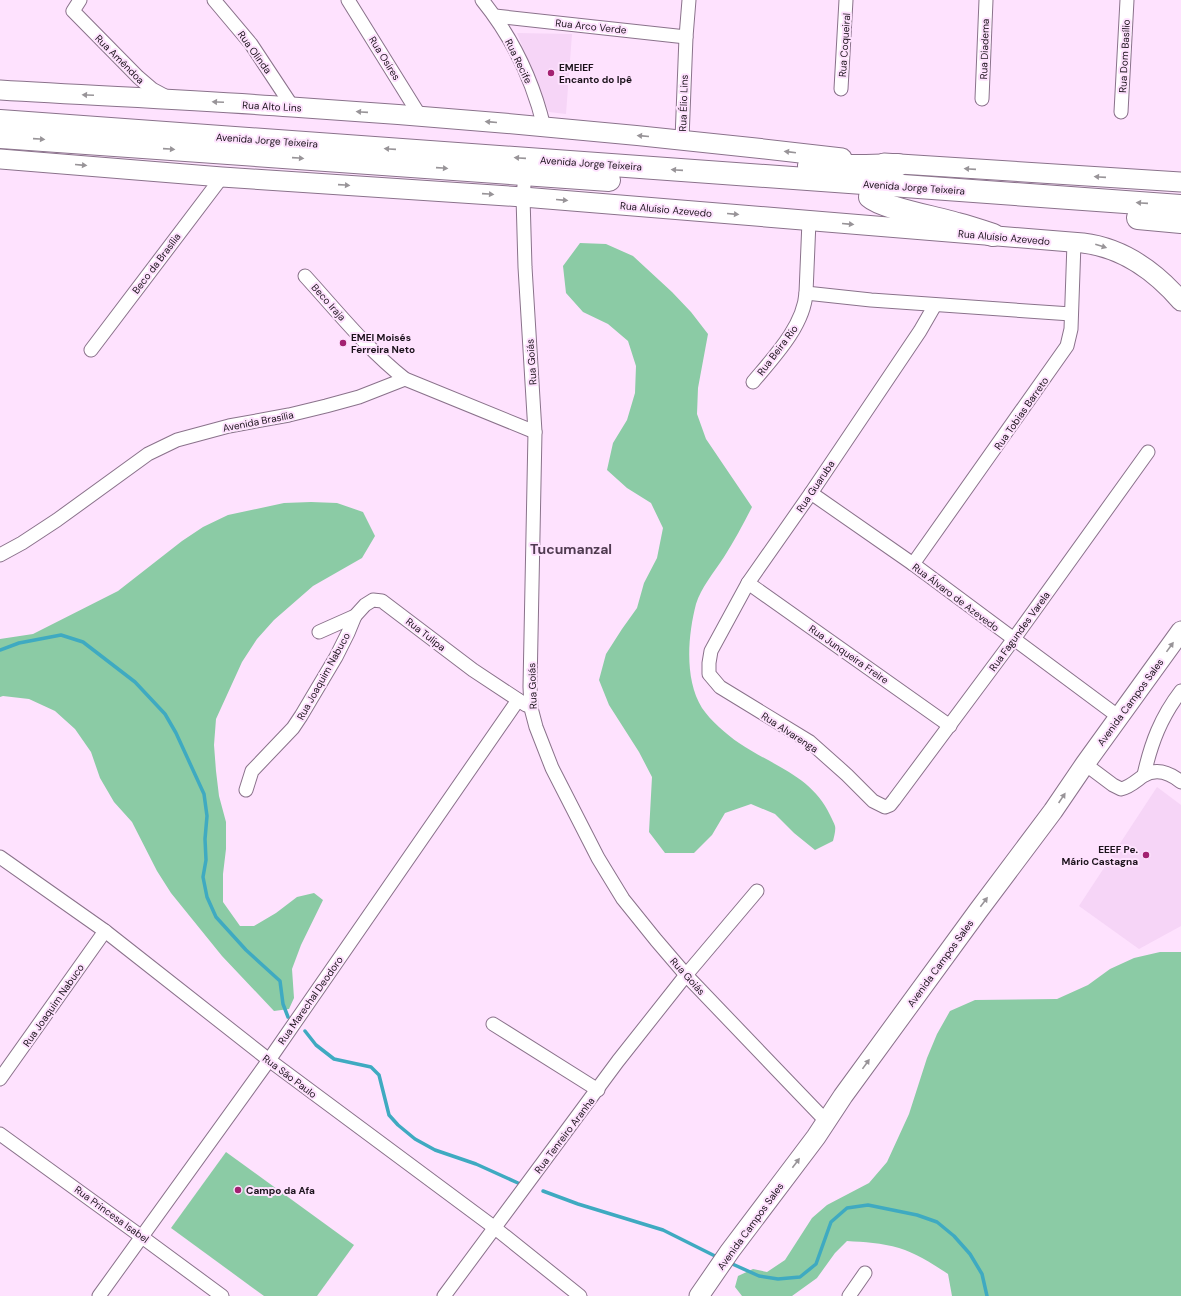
<svg xmlns="http://www.w3.org/2000/svg" width="1181" height="1296" viewBox="0 0 1181 1296" font-family="'DM Sans',sans-serif">
<style>
.built{fill:#f6d5f7}
.green{fill:#8bcba5}
.lines{fill:none;stroke-linecap:round;stroke-linejoin:round}
.stream{stroke:#3faac1;stroke-width:3.5}
.street-casing{stroke:#8a728b;stroke-width:15}
.secondary-casing{stroke:#8a728b;stroke-width:21}
.highway-casing{stroke:#8a728b;stroke-width:24}
.street{stroke:#fff;stroke-width:13}
.secondary{stroke:#fff;stroke-width:19}
.highway{stroke:#fff;stroke-width:22}
.oneway{fill:#989498}
.poi-dot{fill:#a32171;stroke:#fee2fe;stroke-width:1.5}
.labels{text-anchor:middle;stroke-width:4;stroke-linejoin:round;paint-order:stroke}
.street-label{font-size:10px;fill:#1b121b;stroke:#fee2fe}
.poi-label{font-size:10px;font-weight:bold;fill:#1b121b;stroke:#fee2fe;text-anchor:start}
.district-label{font-size:14px;font-weight:bold;fill:#503b51;stroke:#fee2fe}
</style>
<rect width="100%" height="100%" fill="#fee2fe"/>
<!-- built -->
<g class="built">
<path d="M 517,33 L 572,34 L 566,114 L 549,112 Z"/>
<path d="M 1157,787 L 1181,805 L 1181,926 L 1139,949 L 1079,906 Z"/>
</g>
<!-- green -->
<g class="green">
<path d="M 580,243 L 606,244 L 633,256 L 672,292 L 691,312 L 708,334 L 698,388 L 697,414 L 706,439 L 752,507 C 743,525 734,541 724,557 C 714,572 701,588 696,604 C 688,635 684,679 702,708 C 710,720 727,735 739,743 C 773,766 812,776 830,815 C 832,819 834,823 835,826 C 836,830 834,837 833,841 L 815,850 L 794,833 L 775,814 L 751,804 L 725,813 L 712,835 L 694,853 L 665,853 L 649,832 L 652,777 L 639,752 L 609,705 L 599,680 L 606,654 L 622,629 L 637,608 L 644,583 L 657,558 L 663,528 L 651,503 L 627,488 L 607,470 L 613,443 L 627,420 L 635,393 L 636,366 L 628,341 L 608,324 L 583,312 L 566,293 L 563,266 Z"/>
<path d="M 311,502 L 337,503 L 363,512 L 375,536 L 362,558 L 313,586 L 274,620 L 257,639 L 242,662 L 216,719 L 214,745 L 216,771 L 219,796 L 226,822 L 226,849 L 223,874 L 223,902 L 240,926 L 254,926 L 276,913 L 297,897 L 314,893 L 323,900 L 301,945 L 292,969 L 294,998 L 289,1009 L 274,1011 L 222,956 L 171,893 L 157,871 L 132,822 L 114,802 L 100,778 L 91,752 L 75,729 L 55,711 L 29,699 L 3,696 L 0,697 L 0,639 L 33,634 L 118,591 L 182,541 L 203,527 L 228,515 L 284,503 Z"/>
<path d="M 1160,952 L 1181,952 L 1181,1296 L 952,1296 L 948,1274 C 933,1264 916,1253 899,1248 C 882,1243 864,1242 847,1241 L 835,1253 L 817,1278 L 792,1296 L 742,1296 L 735,1287 L 738,1276 L 753,1269 L 767,1272 L 785,1260 L 812,1218 L 827,1205 L 869,1183 L 887,1162 L 909,1114 L 927,1058 L 937,1034 L 950,1011 L 975,1000 L 1057,999 L 1088,985 L 1110,969 L 1134,958 Z"/>
<path d="M 226,1152 L 354,1245 L 317,1296 L 264,1296 L 171,1228 Z"/>
</g>
<g class="lines">
<!-- stream -->
<g class="stream">
<path d="M 0,650 L 19,643 L 61,635 L 83,642 L 135,682 L 165,714 L 176,733 L 204,794 L 207,816 L 205,839 L 206,860 L 203,877 L 207,897 L 216,917 L 246,950 L 280,981 L 283,1004 L 288,1017"/>
<path d="M 305,1031 L 316,1045 L 334,1059 L 371,1067 L 379,1075 L 389,1115 L 398,1125 L 415,1139 L 435,1150 L 476,1164 L 518,1183"/>
<path d="M 543,1191 L 578,1204 L 663,1230 L 719,1258"/>
<path d="M 728,1262 L 759,1276 L 778,1279 L 800,1277 L 816,1264 L 831,1222 L 847,1208 L 868,1205 L 917,1215 L 937,1222 L 954,1236 L 970,1254 L 982,1274 L 987,1296"/>
</g>
<!-- street casing -->
<g class="street-casing">
<g id="street">
<path d="M 80,0 L 73,11 L 138,77 L 152,89 L 167,97"/>
<path d="M 214,0 L 251,44 L 292,106"/>
<path d="M 348,0 L 420,116"/>
<path d="M 482,0 C 512,37 533,81 544,127"/>
<path d="M 495,16 L 686,37"/>
<path d="M 841,89 L 846,0"/>
<path d="M 982,99 L 986,0"/>
<path d="M 1121,112 L 1127,0"/>
<path d="M 682,139 L 686,37 L 689,0"/>
<path d="M 525,174 L 523,197 L 525,267 L 535,432 L 530,687 L 531,708 L 536,727 L 552,768 L 598,858 L 623,899 L 656,940 L 686,975 L 801,1095 L 826,1121"/>
<path d="M 305,276 C 337,311 367,349 405,379 L 535,432"/>
<path d="M 806,293 L 871,300 L 1071,314"/>
<path d="M 935,305 L 920,331 L 811,493 L 748,583 L 711,651 L 709,663 L 709,674 L 720,687 L 810,742 L 847,775 L 873,801 L 885,807 L 890,805 L 894,800 L 1013,640 L 1148,452"/>
<path d="M 91,350 L 222,177"/>
<path d="M 753,382 C 773,358 804,326 806,293 L 809,221"/>
<path d="M 811,493 L 913,564 L 1119,717"/>
<path d="M 0,555 L 22,543 L 57,520 L 148,454 L 177,440 L 229,426 L 289,415 L 326,406 L 359,397 L 405,379"/>
<path d="M 913,564 L 1067,346 L 1071,329 L 1074,243"/>
<path d="M 748,583 L 950,726"/>
<path d="M 319,632 L 355,616 L 365,605 L 373,600 L 382,601 L 473,670 L 526,705"/>
<path d="M 1085,764 L 1113,785 L 1121,789 C 1130,787 1136,781 1143,776 C 1157,767 1170,773 1181,782"/>
<path d="M 1144,775 C 1151,743 1161,717 1181,691"/>
<path d="M 246,790 L 252,771 L 293,728 L 301,716 L 336,657 L 348,633 L 355,616"/>
<path d="M 0,857 L 105,931 L 269,1060 L 495,1228 L 580,1296"/>
<path d="M 493,1024 L 598,1090"/>
<path d="M 0,1079 L 105,931"/>
<path d="M 0,1134 L 142,1237 L 222,1296"/>
<path d="M 99,1296 L 269,1060 L 518,700"/>
<path d="M 444,1296 L 618,1061 L 686,975 L 757,891"/>
<path d="M 849,1296 L 865,1273"/>
</g>
</g>
<!-- secondary casing -->
<g class="secondary-casing">
<g id="secondary">
<path d="M 0,90 C 97,96 195,100 292,107 C 476,119 659,136 842,158"/>
<path d="M 0,159 L 222,177 L 523,197 L 1083,243 C 1124,248 1155,271 1181,301"/>
<path d="M 884,163 L 1181,182"/>
<path d="M 699,1296 L 730,1251 L 816,1137 L 843,1096 L 978,911 L 1053,811 L 1085,764 L 1181,631"/>
</g>
</g>
<!-- highway casing -->
<g class="highway-casing">
<g id="highway">
<path d="M 0,121 L 1181,206"/>
<path d="M 0,137 L 609,180"/>
<path d="M 809,166 L 866,166 L 898,165"/>
<path d="M 870,197 C 882,208 939,218 957,224 C 969,227 981,231 993,235"/>
<path d="M 1138,218 L 1181,222"/>
</g>
</g>
<!-- street -->
<use href="#street" class="street"/>
<!-- secondary -->
<use href="#secondary" class="secondary"/>
<!-- highway -->
<use href="#highway" class="highway"/>
</g>
<!-- one-way arrows -->
<defs><path id="oneway-solid" d="M-6-.8H1V-3.2L6.5 0L1 3.2V.8H-6Z"/></defs>
<g class="oneway">
<use href="#oneway-solid" transform="translate(88 95) rotate(-177)"/>
<use href="#oneway-solid" transform="translate(218 102) rotate(-177)"/>
<use href="#oneway-solid" transform="translate(362 112) rotate(-176)"/>
<use href="#oneway-solid" transform="translate(491 122) rotate(-175)"/>
<use href="#oneway-solid" transform="translate(643 136) rotate(-175)"/>
<use href="#oneway-solid" transform="translate(39 139) rotate(4)"/>
<use href="#oneway-solid" transform="translate(169 149) rotate(4)"/>
<use href="#oneway-solid" transform="translate(390 149) rotate(-176)"/>
<use href="#oneway-solid" transform="translate(790 152) rotate(-173)"/>
<use href="#oneway-solid" transform="translate(298 158) rotate(4)"/>
<use href="#oneway-solid" transform="translate(520 158) rotate(-176)"/>
<use href="#oneway-solid" transform="translate(81 165) rotate(5)"/>
<use href="#oneway-solid" transform="translate(442 168) rotate(4)"/>
<use href="#oneway-solid" transform="translate(970 169) rotate(-176)"/>
<use href="#oneway-solid" transform="translate(677 170) rotate(-176)"/>
<use href="#oneway-solid" transform="translate(1100 177) rotate(-176)"/>
<use href="#oneway-solid" transform="translate(344 185) rotate(4)"/>
<use href="#oneway-solid" transform="translate(488 194) rotate(4)"/>
<use href="#oneway-solid" transform="translate(562 200) rotate(5)"/>
<use href="#oneway-solid" transform="translate(1142 203) rotate(-176)"/>
<use href="#oneway-solid" transform="translate(733 214) rotate(5)"/>
<use href="#oneway-solid" transform="translate(848 224) rotate(5)"/>
<use href="#oneway-solid" transform="translate(1101 246) rotate(17)"/>
<use href="#oneway-solid" transform="translate(1170 647) rotate(-54)"/>
<use href="#oneway-solid" transform="translate(1062 798) rotate(-56)"/>
<use href="#oneway-solid" transform="translate(984 902) rotate(-53)"/>
<use href="#oneway-solid" transform="translate(866 1064) rotate(-54)"/>
<use href="#oneway-solid" transform="translate(796 1163) rotate(-53)"/>
</g>
<!-- markers -->
<g class="poi-dot">
<circle cx="551" cy="73" r="4"/>
<circle cx="343" cy="343" r="4"/>
<circle cx="1146" cy="855" r="4"/>
<circle cx="238" cy="1190" r="4"/>
</g>
<g class="labels">
<!-- street labels -->
<g class="street-label">
<text transform="translate(591 26) rotate(6)" y="4">Rua Arco Verde</text>
<text transform="translate(844 45) rotate(-86)" y="4">Rua Coqueiral</text>
<text transform="translate(984 49) rotate(-88)" y="4">Rua Diadema</text>
<text transform="translate(255 52) rotate(54)" y="4">Rua Olinda</text>
<text transform="translate(1124 56) rotate(-87)" y="4">Rua Dom Basílio</text>
<text transform="translate(385 58) rotate(58)" y="4">Rua Osires</text>
<text transform="translate(120 59) rotate(45)" y="4">Rua Amêndoa</text>
<text transform="translate(519 61) rotate(64)" y="4">Rua Recife</text>
<text transform="translate(683 103) rotate(-88)" y="4">Rua Élio Lins</text>
<text transform="translate(272 106) rotate(3)" y="4">Rua Alto Lins</text>
<text transform="translate(267 140) rotate(4)" y="4">Avenida Jorge Teixeira</text>
<text transform="translate(591 163) rotate(4)" y="4">Avenida Jorge Teixeira</text>
<text transform="translate(914 187) rotate(4)" y="4">Avenida Jorge Teixeira</text>
<text transform="translate(666 209) rotate(5)" y="4">Rua Aluísio Azevedo</text>
<text transform="translate(1004 237) rotate(5)" y="4">Rua Aluísio Azevedo</text>
<text transform="translate(156 263) rotate(-53)" y="4">Beco da Brasília</text>
<text transform="translate(329 302) rotate(48)" y="4">Beco Iraja</text>
<text transform="translate(777 350) rotate(-53)" y="4">Rua Beira Rio</text>
<text transform="translate(531 362) rotate(-94)" y="4">Rua Goiás</text>
<text transform="translate(1021 413) rotate(-55)" y="4">Rua Tobias Barreto</text>
<text transform="translate(258 421) rotate(-11)" y="4">Avenida Brasília</text>
<text transform="translate(815 486) rotate(-56)" y="4">Rua Guaruba</text>
<text transform="translate(956 597) rotate(37)" y="4">Rua Álvaro de Azevedo</text>
<text transform="translate(1019 631) rotate(-54)" y="4">Rua Fagundes Varela</text>
<text transform="translate(426 634) rotate(38)" y="4">Rua Tulipa</text>
<text transform="translate(849 654) rotate(35)" y="4">Rua Junqueira Freire</text>
<text transform="translate(323 676) rotate(-61)" y="4">Rua Joaquim Nabuco</text>
<text transform="translate(532 686) rotate(-92)" y="4">Rua Goiás</text>
<text transform="translate(1130 702) rotate(-54)" y="4">Avenida Campos Sales</text>
<text transform="translate(790 732) rotate(33)" y="4">Rua Alvarenga</text>
<text transform="translate(940 963) rotate(-54)" y="4">Avenida Campos Sales</text>
<text transform="translate(688 976) rotate(48)" y="4">Rua Goiás</text>
<text transform="translate(310 1000) rotate(-55)" y="4">Rua Marechal Deodoro</text>
<text transform="translate(53 1005) rotate(-55)" y="4">Rua Joaquim Nabuco</text>
<text transform="translate(290 1076) rotate(37)" y="4">Rua São Paulo</text>
<text transform="translate(564 1135) rotate(-53)" y="4">Rua Tenreiro Aranha</text>
<text transform="translate(112 1214) rotate(36)" y="4">Rua Princesa Isabel</text>
<text transform="translate(750 1226) rotate(-54)" y="4">Avenida Campos Sales</text>
</g>
<!-- poi labels -->
<g class="poi-label">
<text x="559" y="71">EMEIEF<tspan x="559" dy="12">Encanto do Ipê</tspan></text>
<text x="351" y="341">EMEI Moisés<tspan x="351" dy="12">Ferreira Neto</tspan></text>
<text x="1138" y="853" text-anchor="end">EEEF Pe.<tspan x="1138" dy="12">Mário Castagna</tspan></text>
<text x="246" y="1194">Campo da Afa</text>
</g>
<!-- district labels -->
<g class="district-label">
<text x="571" y="554">Tucumanzal</text>
</g>
</g>
</svg>
